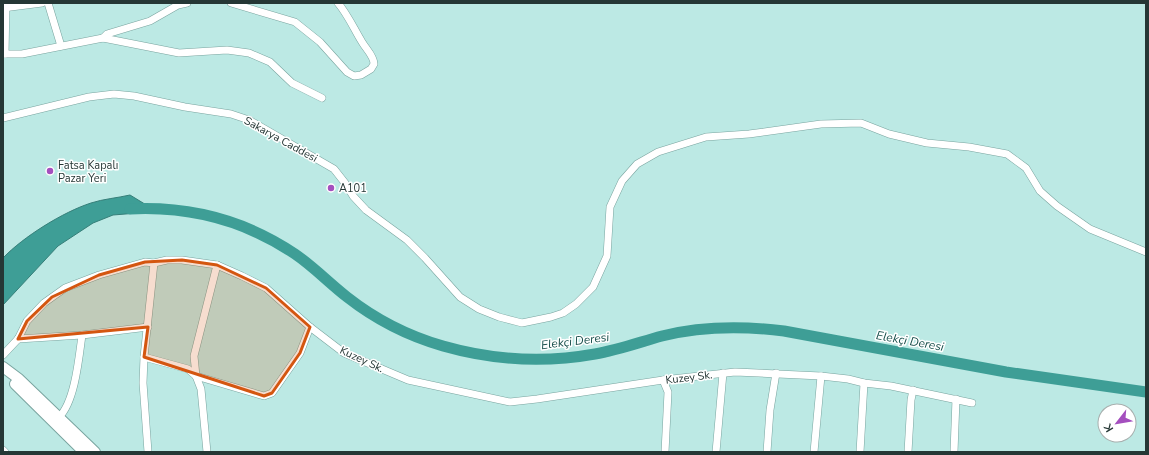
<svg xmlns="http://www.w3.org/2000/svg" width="1149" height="455" viewBox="0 0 1149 455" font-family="'Nunito Sans',sans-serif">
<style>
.water{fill:#3e9e96;stroke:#367f79}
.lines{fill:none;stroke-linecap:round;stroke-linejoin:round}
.river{stroke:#3e9e96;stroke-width:11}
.street-casing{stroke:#79a49f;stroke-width:8}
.secondary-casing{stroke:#79a49f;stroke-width:12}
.street{stroke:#fff;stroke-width:7}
.secondary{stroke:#fff;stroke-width:10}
.marked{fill:#d45610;fill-opacity:0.2;stroke:#d45610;stroke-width:3;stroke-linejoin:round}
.poi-dot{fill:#a44fbe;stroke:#fff;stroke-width:1.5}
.labels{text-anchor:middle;stroke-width:3;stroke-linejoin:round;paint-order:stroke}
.street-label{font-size:11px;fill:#253735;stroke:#fff}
.poi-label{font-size:11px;fill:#253735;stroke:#fff;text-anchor:start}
.water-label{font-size:12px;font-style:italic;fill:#184f4b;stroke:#fff}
</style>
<rect width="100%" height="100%" fill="#bce9e4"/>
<!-- water -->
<path class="water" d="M 130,195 L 148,206 L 138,213 L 113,215 L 93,223 L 58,246 L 3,305 L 3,258 C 23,237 63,212 91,203 C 103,199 117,198 130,195 Z"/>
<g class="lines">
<!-- river -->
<path class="river" d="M 130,209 C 189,206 246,221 295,254 C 314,267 329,283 347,297 C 375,319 408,336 443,346 C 492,360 545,363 595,354 C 618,350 640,342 662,336 C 702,326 743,326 784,331 L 1006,372 L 1146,392"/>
<!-- street casing -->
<g class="street-casing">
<g id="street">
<path d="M 48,3 L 61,46"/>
<path d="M 231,3 L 295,22 L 320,42 L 347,72 L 354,76 L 361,75 L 371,69 L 374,64 C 374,56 366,49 362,42 C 354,29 348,15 338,3"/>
<path d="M 3,8 L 42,3"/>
<path d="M 103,38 L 107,34 L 150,21 L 178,5 L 187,3"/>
<path d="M 3,54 L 22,54 L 103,38 L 179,53 L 227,50 L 249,53 L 270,62 L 292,83 L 322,98"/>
<path d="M 5,54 L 6,3"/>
<path d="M 3,118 L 89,97 L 114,94 L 134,96 L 185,107 L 231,114 L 249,120 L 334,169 L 345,183 L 353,196 L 366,210 L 407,240 L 425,258 L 460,297 L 479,309 L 499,317 L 522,323 L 551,317 L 563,313 L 576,304 L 593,287 L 607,256 L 610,207 L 622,181 L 637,164 L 658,152 L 706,137 L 749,134 L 821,124 L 861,123 L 889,134 L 927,143 L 969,147 L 1007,154 L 1026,168 L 1040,191 L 1057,206 L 1090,229 L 1146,252"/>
<path d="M 18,339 L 82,335 L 148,327"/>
<path d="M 3,355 L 18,339 L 27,321 L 44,303 L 65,288 L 99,275 L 145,262 L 154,263 L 167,260 L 182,260 L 217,265 L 242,276 L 266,288 L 310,327 L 344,353 L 408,380 L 510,402 L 537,399 L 663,380 L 735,372 L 821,376 L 848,379 L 864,383 L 891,386 L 972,403"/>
<path d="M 144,357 L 188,369 L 196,376 L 264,396 L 272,393 L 300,353 L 310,327"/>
<path d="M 663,380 L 668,392 L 665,452"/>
<path d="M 59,417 C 75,402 79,357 82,335"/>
<path d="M 3,450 L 5,452"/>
<path d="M 148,452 L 143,383 L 144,357 L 154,263"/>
<path d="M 207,452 L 201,389 L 196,376 L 194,356 L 217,265"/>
<path d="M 716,452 L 723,373"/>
<path d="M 767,452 L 770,410 L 776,373"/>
<path d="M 814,452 L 821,376"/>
<path d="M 860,452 L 864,383"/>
<path d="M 908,452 L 911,400 L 913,390"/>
<path d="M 954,452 L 956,399"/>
</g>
</g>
<!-- secondary casing -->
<g class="secondary-casing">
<g id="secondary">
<path d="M 3,367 L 19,379 L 95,452"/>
<path d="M 15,384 L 84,452"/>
</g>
</g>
<!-- street -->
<use href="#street" class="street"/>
<!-- secondary -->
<use href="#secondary" class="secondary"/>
</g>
<!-- marked area -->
<path class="marked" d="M 182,260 L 217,265 L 266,288 L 310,327 L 300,353 L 272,393 L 264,396 L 144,357 L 148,327 L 18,339 L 27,321 L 52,297 L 99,275 L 145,262 Z"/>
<!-- markers -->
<g class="poi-dot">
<circle cx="50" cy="171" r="4"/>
<circle cx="331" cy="188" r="4"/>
</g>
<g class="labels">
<!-- street labels -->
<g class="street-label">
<text transform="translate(281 139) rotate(29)" y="4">Sakarya Caddesi</text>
<text transform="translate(362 359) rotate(25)" y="4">Kuzey Sk.</text>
<text transform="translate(689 377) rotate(-7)" y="4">Kuzey Sk.</text>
</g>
<!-- poi labels -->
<g class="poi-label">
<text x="58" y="169">Fatsa Kapalı<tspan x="58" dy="13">Pazar Yeri</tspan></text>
<text x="339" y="192">A101</text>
</g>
<!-- water labels -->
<g class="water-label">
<text transform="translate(575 341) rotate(-7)" y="4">Elekçi Deresi</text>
<text transform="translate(910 341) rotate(10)" y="4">Elekçi Deresi</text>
</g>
</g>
<!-- border -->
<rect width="1149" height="455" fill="none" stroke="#253735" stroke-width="8"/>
<!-- north arrow -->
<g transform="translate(1117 423) rotate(239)"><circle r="19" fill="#ffffff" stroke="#a8afae"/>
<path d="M0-3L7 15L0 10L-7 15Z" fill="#a44fbe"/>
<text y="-6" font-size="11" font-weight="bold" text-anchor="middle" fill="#253735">K</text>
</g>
</svg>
